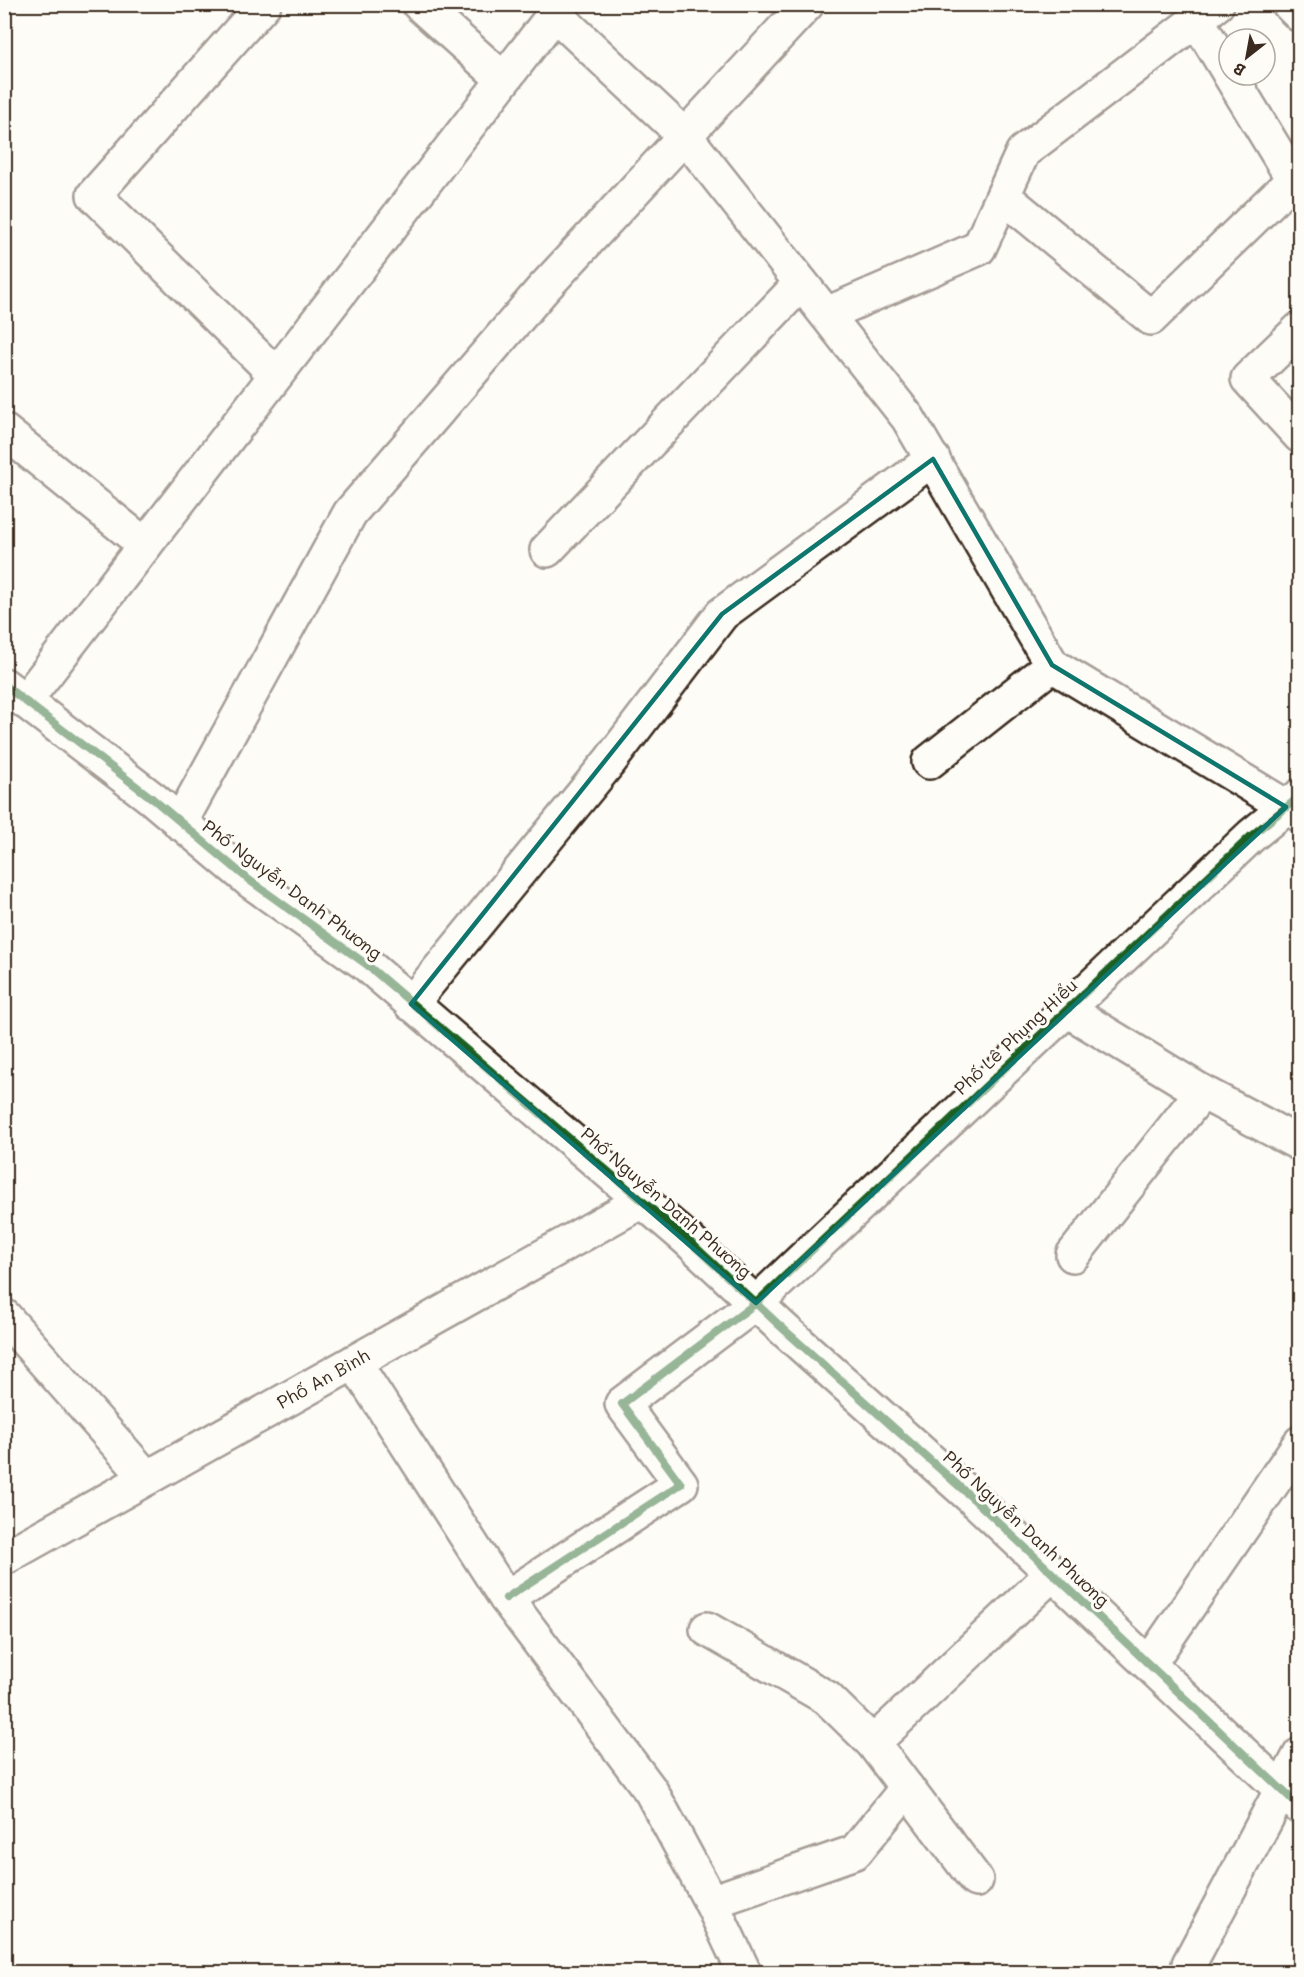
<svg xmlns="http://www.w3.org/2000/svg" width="1304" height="1977" viewBox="0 0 1304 1977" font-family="Mali,sans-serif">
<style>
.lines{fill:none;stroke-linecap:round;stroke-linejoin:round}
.minor-casing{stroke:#3b2a1e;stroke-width:38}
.minor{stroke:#fdfcf7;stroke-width:33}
.cycleway-casing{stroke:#fdfcf7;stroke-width:11}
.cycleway{stroke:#1b5e20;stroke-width:8}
.marked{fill:none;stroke:#0f766e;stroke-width:4.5;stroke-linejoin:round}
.labels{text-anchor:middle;stroke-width:6;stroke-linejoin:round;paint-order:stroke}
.street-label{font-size:18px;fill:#3b2a1e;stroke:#fdfcf7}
</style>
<rect width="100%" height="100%" fill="#fdfcf7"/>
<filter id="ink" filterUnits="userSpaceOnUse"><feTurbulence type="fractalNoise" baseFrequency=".0167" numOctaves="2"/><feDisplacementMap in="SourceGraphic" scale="12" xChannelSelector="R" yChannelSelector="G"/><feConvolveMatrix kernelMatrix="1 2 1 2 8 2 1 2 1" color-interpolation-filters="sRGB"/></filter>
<g filter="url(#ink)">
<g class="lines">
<!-- minor casing -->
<g class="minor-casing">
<g id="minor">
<path d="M 264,4 L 94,195 L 276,375"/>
<path d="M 419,4 L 503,79"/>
<path d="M 1289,4 L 1300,15"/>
<path d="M 554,13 L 686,137 L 908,418 L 1052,665 L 1300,815"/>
<path d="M 1197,20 L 1229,73"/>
<path d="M 1230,75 L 1293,179"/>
<path d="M 1003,196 L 1151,318 L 1300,173"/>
<path d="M 827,314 L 979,248 L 1023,152 L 1217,4"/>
<path d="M 1300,329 L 1248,379 L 1300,436"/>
<path d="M 4,431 L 145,545"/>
<path d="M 547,550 L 801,283"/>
<path d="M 4,685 L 153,799 L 249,880 L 366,964 L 687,1239 L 779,1325 L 979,1504 L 1300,1807"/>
<path d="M 25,701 L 562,4"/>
<path d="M 929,762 L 1052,665"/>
<path d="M 180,823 L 350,513 L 542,290 L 807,4"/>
<path d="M 411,1004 L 610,761 L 722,614 L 933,459"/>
<path d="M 1067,1010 L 1202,1092 L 1300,1144"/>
<path d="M 1073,1255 L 1202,1092"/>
<path d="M 4,1316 L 147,1478"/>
<path d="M 354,1362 L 506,1598 L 651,1791 L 711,1902 L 744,1972"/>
<path id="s1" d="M 4,1558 L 642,1201"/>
<path d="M 506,1598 L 681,1484 L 622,1404 L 756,1303 L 1252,835 L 1300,796"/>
<path d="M 707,1629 L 827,1698 L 873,1743 L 976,1880"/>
<path d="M 1149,1664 L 1300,1443"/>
<path d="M 873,1743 L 1053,1573"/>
<path d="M 711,1902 L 855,1852 L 907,1788"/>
<path d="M 1189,1964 L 1300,1755"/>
</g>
</g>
<!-- minor -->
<use href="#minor" class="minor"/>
<!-- cycleway casing -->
<g class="cycleway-casing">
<g id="cycleway">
<path d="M 4,685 L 153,799 L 249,880 L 366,964 L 687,1239 L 779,1325 L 979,1504 L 1300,1807"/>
<path d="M 506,1598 L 681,1484 L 622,1404 L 756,1303 L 1252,835 L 1300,796"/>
</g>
</g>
<!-- cycleway -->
<use href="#cycleway" class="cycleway"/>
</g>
</g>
<!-- marked area -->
<path d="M0 0H1304V1977H0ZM 933,459 L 1052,665 L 1286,807 L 756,1303 L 411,1004 L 722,614 Z" fill="#fdfcf7" fill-opacity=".55" fill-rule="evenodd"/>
<path class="marked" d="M 933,459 L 1052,665 L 1286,807 L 756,1303 L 411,1004 L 722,614 Z"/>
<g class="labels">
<!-- street labels -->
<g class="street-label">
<text transform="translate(292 890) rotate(37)" y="6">Phố Nguyễn Danh Phương</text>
<text transform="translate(1016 1037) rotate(-43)" y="6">Phố Lê Phụng Hiểu</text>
<text transform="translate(666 1203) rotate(41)" y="6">Phố Nguyễn Danh Phương</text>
<text dy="6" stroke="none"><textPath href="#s1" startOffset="366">Phố An Bình</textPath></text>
<text transform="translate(1026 1529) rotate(43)" y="6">Phố Nguyễn Danh Phương</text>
</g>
</g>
<!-- margin -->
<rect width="1304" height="1977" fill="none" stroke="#fdfcf7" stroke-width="24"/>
<rect x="12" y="12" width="1280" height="1953" fill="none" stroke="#3b2a1e" stroke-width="2" filter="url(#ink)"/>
<!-- north arrow -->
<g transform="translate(1247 57) rotate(211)"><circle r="28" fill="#fdfcf7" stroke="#afa8a0" stroke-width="1.5"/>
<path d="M0-4.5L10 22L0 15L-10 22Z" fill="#3b2a1e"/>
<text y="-9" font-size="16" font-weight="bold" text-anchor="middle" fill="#3b2a1e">B</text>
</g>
</svg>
